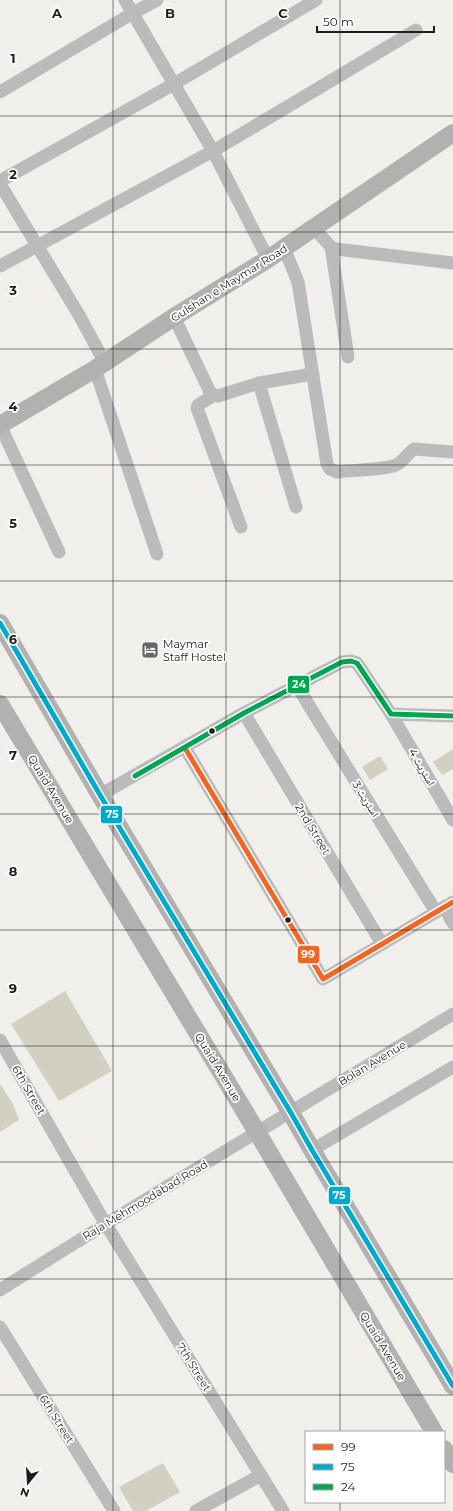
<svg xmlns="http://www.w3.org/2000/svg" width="453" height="1511" viewBox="0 0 453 1511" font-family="Montserrat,'Noto Naskh Arabic',sans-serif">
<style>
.building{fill:#d2d0c0}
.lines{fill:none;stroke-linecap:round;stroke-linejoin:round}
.minor{stroke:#bcbbbb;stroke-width:13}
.secondary{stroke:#b2b1b0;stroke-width:18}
.bus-1-casing{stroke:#fff;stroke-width:8}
.bus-2-casing{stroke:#fff;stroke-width:8}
.bus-3-casing{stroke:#fff;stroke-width:8}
.bus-1{stroke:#f26522;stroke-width:5}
.bus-2{stroke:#00a9ce;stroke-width:5}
.bus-3{stroke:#00a651;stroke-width:5}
.grid{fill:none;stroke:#1e1d1b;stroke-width:1;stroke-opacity:0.55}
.bus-dot{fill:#1e1d1b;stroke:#fff;stroke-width:1.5}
.labels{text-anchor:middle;stroke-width:3.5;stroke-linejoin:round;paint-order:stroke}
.street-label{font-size:11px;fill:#1e1d1b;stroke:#fff}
.poi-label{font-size:11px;fill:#1e1d1b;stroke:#fff;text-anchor:start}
.grid-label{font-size:13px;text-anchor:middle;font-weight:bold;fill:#1e1d1b;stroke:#fff;stroke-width:3.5;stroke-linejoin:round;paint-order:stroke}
.line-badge{stroke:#fff;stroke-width:1.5}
.badge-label{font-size:11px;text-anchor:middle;font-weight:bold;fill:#fff}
</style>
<rect width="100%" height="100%" fill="#f0efeb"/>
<!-- building -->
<g class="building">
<path d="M 453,749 L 453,769 L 442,775 L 433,762 Z"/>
<path d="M 380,756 L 388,769 L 370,780 L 362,767 Z"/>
<path d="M 65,991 L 112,1071 L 59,1101 L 11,1024 Z"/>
<path d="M 0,1084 L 13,1104 L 19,1120 L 0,1132 Z"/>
<path d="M 163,1463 L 180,1492 L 146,1511 L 133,1511 L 119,1487 Z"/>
</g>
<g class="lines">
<!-- minor -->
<g class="minor">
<path d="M 125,0 L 213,151 L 268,259"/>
<path d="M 0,92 L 133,13 L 157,0"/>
<path d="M 0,181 L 174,84 L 316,0"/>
<path d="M 0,184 L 79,315 L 105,363"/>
<path d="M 313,227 L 331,247 L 336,249 L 453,263"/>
<path d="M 331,247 L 348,357"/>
<path d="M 284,248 L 298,282 L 327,464 L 330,469 L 337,472 C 350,470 385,470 396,465 C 403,462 407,454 414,449 L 453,452"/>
<path d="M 0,266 L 213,151 L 416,30"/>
<path d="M 174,317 L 210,392 L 214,395"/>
<path d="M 95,369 L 157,554"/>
<path d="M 259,383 L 296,507"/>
<path d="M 0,425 L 59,552"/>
<path d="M 241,527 L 197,408 L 198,405 L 214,395 L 218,396 L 259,383 L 313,374"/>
<path d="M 297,686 L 436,912"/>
<path d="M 244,713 L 382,944"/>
<path d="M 391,714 L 453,820"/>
<path d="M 185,748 L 323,979 L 453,902"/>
<path d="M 100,795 L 244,713 L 342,662 L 351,661 L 357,663 L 391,714 L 453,716"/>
<path d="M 444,907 L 453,923"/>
<path d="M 0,1040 L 105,1223 L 283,1511"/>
<path d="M 312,1150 L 453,1067"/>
<path d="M 0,1290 C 149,1195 302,1106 453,1014"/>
<path d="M 0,1327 L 114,1511"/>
<path d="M 196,1511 L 261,1475"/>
</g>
<!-- secondary -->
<g class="secondary">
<path d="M 0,425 L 95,369 L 174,317 L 268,259 L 453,133"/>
<path d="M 0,623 L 100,795 L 291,1113 L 312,1150 L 453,1386"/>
<path d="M 0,704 L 257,1132 L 434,1432"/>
<path d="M 444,1449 L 453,1464"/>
</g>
<!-- bus-1 casing -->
<g class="bus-1-casing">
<path id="bus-1" d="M 185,748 L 323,979 L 453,902"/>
</g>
<!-- bus-2 casing -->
<g class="bus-2-casing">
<path id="bus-2" d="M 0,623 L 100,795 L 291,1113 L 312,1150 L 453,1386"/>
</g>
<!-- bus-3 casing -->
<g class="bus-3-casing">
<path id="bus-3" d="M 135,776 L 244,713 L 342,662 L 351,661 L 357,663 L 391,714 L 453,716"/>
</g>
<!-- bus-1 -->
<use href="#bus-1" class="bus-1"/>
<!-- bus-2 -->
<use href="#bus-2" class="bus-2"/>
<!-- bus-3 -->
<use href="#bus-3" class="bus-3"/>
</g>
<!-- grid -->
<path class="grid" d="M 113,0 L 113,1511M 226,0 L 226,1511M 340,0 L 340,1432M 0,116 L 453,116M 0,232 L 453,232M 0,349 L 453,349M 0,465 L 453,465M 0,581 L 453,581M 0,697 L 453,697M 0,814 L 453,814M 0,930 L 453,930M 0,1046 L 453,1046M 0,1162 L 453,1162M 0,1279 L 453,1279M 0,1395 L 453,1395M 340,1502 L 340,1511"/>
<!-- icons -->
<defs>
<g id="hotel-square" transform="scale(0.9)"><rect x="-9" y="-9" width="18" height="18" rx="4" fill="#686664" stroke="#fff"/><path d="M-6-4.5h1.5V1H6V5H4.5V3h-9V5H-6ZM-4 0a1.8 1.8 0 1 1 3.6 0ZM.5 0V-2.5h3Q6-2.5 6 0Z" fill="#fff"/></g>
</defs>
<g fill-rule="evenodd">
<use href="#hotel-square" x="150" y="650"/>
</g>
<!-- markers -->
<g class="bus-dot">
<circle cx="212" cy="731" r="3.5"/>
<circle cx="288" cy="920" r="3.5"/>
</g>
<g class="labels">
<!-- street labels -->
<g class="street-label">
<text transform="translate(229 283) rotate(-32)" y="4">Gulshan e Maymar Road</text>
<text transform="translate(422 767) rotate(60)" y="4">اسٹریٹ 4</text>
<text transform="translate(51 789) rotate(59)" y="4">Quaid Avenue</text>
<text transform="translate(366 799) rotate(58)" y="4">اسٹریٹ 3</text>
<text transform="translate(313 829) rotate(59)" y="4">2nd Street</text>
<text transform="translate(372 1063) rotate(-31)" y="4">Bolan Avenue</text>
<text transform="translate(218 1067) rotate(59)" y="4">Quaid Avenue</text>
<text transform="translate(29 1090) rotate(60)" y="4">6th Street</text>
<text transform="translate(145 1200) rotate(-31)" y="4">Raja Mehmoodabad Road</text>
<text transform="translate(383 1346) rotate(59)" y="4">Quaid Avenue</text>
<text transform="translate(194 1367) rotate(58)" y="4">7th Street</text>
<text transform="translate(57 1419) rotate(58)" y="4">6th Street</text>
</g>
<!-- poi labels -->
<g class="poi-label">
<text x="163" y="648">Maymar<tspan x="163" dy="13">Staff Hostel</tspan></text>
</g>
</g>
<g class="grid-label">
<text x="57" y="18">A</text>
<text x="170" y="18">B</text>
<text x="283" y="18">C</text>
<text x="13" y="63">1</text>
<text x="13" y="179">2</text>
<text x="13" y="295">3</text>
<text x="13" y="411">4</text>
<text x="13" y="528">5</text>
<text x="13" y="644">6</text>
<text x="13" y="760">7</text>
<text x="13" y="876">8</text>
<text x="13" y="993">9</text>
</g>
<g class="line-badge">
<rect x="287" y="675" width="23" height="19" rx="4" fill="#00a651"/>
<rect x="100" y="805" width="23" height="19" rx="4" fill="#00a9ce"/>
<rect x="297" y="945" width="23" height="19" rx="4" fill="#f26522"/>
<rect x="328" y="1186" width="23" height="19" rx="4" fill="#00a9ce"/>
</g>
<g class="badge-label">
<text x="299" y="688">24</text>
<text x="112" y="818">75</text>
<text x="308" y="958">99</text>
<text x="339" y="1199">75</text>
</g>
<!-- legend -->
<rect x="305" y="1431" width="140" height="72" fill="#ffffff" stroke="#a5a5a4"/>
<rect x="313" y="1444" width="20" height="6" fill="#f26522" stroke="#a5a5a4"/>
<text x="341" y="1451" font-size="12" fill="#1e1d1b">99</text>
<rect x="313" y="1464" width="20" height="6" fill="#00a9ce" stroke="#a5a5a4"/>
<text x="341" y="1471" font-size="12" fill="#1e1d1b">75</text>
<rect x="313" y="1484" width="20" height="6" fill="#00a651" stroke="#a5a5a4"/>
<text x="341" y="1491" font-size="12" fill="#1e1d1b">24</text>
<!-- north arrow -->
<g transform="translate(28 1483) rotate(198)" stroke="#ffffff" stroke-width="3" paint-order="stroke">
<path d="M0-3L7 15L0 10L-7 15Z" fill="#1e1d1b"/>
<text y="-6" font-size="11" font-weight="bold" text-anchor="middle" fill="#1e1d1b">N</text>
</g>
<!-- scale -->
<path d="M317 26v6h117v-6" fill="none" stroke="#1e1d1b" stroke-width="2"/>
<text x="323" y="26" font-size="12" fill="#1e1d1b" stroke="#ffffff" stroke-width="3" paint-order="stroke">50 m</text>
</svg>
